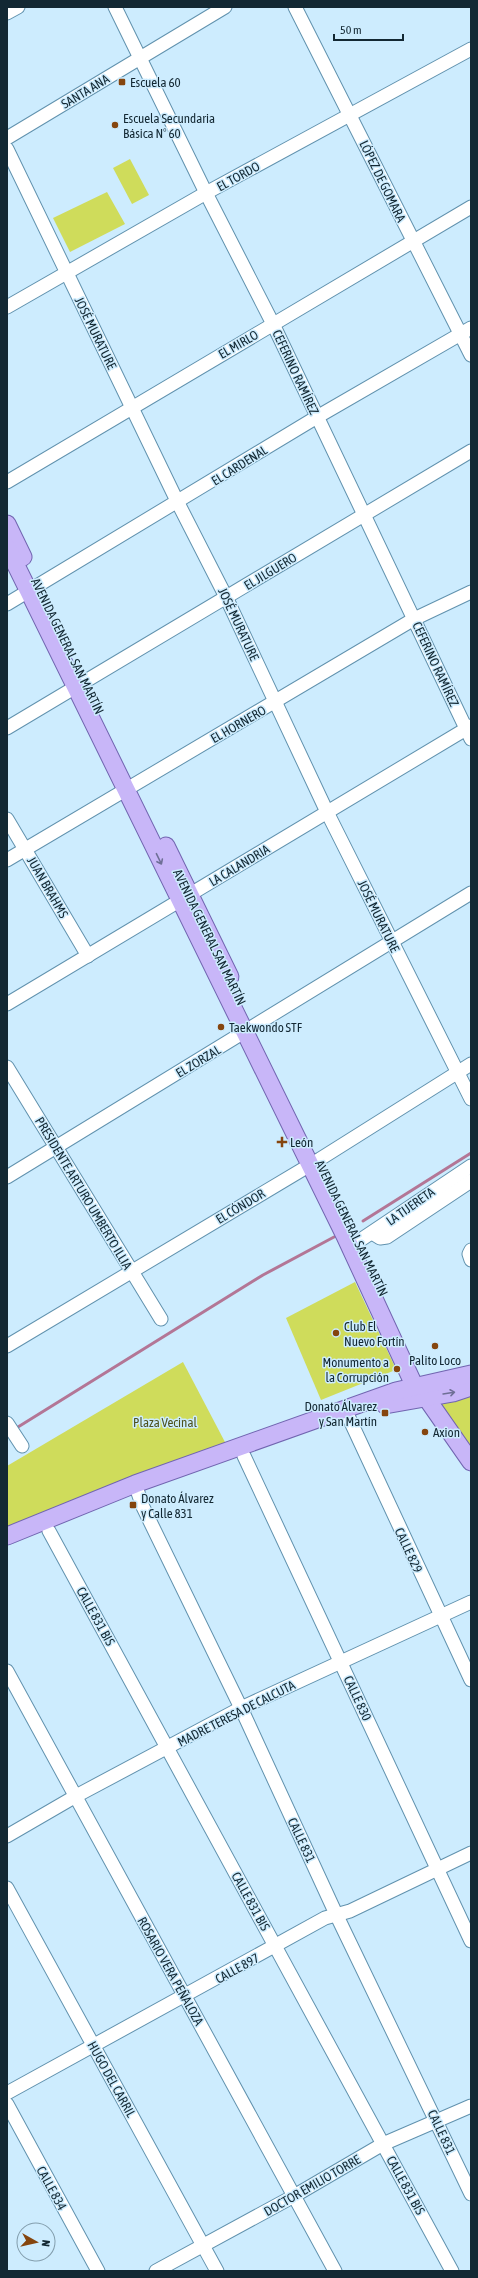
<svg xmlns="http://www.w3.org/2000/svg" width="478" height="2278" viewBox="0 0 478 2278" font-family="'Asap Condensed',sans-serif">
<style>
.green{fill:#cfdc5b}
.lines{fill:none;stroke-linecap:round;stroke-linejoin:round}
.stream{stroke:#b37696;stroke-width:3}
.minor-casing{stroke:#6192ae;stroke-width:15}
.major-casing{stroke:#7165b0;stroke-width:19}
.minor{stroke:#fff;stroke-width:13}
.major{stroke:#c8b6f8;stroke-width:17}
.oneway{stroke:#6e6f96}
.poi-dot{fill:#85450e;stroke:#cdecfe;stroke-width:1.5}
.labels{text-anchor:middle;stroke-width:3;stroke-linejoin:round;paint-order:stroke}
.poi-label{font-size:13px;fill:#132833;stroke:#cdecfe;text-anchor:start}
.street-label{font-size:13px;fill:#132833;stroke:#cdecfe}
.park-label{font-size:13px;fill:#4d521e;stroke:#cdecfe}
</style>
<rect width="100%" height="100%" fill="#cdecfe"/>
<!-- green -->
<g class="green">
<path d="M 130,159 L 149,195 L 132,204 L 113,168 Z"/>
<path d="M 107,192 L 125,224 L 70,252 L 53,218 Z"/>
<path d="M 355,1282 L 395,1367 L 393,1371 L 321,1400 L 286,1318 Z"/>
<path d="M 183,1362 L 226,1444 L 7,1527 L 7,1466 Z"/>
<path d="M 470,1396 L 471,1397 L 471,1448 L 439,1401 Z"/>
</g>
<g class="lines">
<!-- stream -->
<g class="stream">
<path d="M 363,1221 L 471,1153"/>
<path d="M 18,1427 L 263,1275 L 334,1237"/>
</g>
<!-- minor casing -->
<g class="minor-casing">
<g id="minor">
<path d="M 115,7 L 206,193 L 273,324 L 471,739"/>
<path d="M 295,7 L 471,355"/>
<path d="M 7,13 L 18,7"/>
<path d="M 7,138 L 225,7"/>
<path d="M 7,149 L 178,503 L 226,597 L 327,812 L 471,1099"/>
<path d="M 7,307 L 206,193 L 471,49"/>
<path d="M 7,482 L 471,207"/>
<path d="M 7,604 L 317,417 L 471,328"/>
<path d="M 7,728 L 471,451"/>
<path d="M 7,819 L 88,956"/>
<path d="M 7,860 L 414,619 L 471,592"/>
<path d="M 7,1004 L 471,726"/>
<path d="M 7,1067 L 161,1319"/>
<path d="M 7,1177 L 471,893"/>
<path d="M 372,1233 L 380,1238 L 387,1237 L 471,1181"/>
<path d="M 350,1247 L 471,1166"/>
<path d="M 471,1250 L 469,1254 L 471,1260"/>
<path d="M 7,1346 L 320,1159 L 471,1064"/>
<path d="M 349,1418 L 471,1680"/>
<path d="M 7,1423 L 22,1446"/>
<path d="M 244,1456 L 471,1941"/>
<path d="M 135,1484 L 143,1507 L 241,1708 L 336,1914 L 471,2194"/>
<path d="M 49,1531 L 452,2271"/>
<path d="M 7,1671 L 335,2271"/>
<path d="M 7,1836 L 76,1796 L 241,1708 L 471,1602"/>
<path d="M 7,1888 L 217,2271"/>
<path d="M 7,2093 L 325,1918 L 350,1911 L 471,1853"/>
<path d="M 7,2104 L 98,2271"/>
<path d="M 156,2271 L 294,2196 L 383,2144 L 471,2106"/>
</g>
</g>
<!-- major casing -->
<g class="major-casing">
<g id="major">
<path d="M 7,524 L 23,557"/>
<path d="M 7,547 L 345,1236 L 414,1385 L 425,1396 L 471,1462"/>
<path d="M 166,846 L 230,977"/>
<path d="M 385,1405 L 453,1393 L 471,1387"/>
<path d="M 7,1536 L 135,1484 L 396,1391 L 471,1374"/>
</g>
</g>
<!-- minor -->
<use href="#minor" class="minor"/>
<!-- major -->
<use href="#major" class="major"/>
</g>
<!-- one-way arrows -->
<defs><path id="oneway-shaft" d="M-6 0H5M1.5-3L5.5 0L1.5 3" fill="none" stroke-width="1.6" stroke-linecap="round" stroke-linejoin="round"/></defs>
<g class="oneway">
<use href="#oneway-shaft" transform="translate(159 859) rotate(64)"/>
<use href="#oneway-shaft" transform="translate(449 1393) rotate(-9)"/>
</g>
<!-- markers -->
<g class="poi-dot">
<rect x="118" y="78" width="8" height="8" rx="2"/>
<circle cx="115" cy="125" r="4"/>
<circle cx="221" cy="1027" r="4"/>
<path d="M280 1136h4v4h4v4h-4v4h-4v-4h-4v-4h4z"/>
<circle cx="336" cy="1333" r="4"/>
<circle cx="435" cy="1346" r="4"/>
<circle cx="397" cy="1369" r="4"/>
<rect x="381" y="1409" width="8" height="8" rx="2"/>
<circle cx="425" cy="1432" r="4"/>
<rect x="129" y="1501" width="8" height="8" rx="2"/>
</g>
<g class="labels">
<!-- poi labels -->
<g class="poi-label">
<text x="130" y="87">Escuela 60</text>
<text x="123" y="123">Escuela Secundaria<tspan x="123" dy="15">Básica Nº 60</tspan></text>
<text x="229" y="1032">Taekwondo STF</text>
<text x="290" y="1147">León</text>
<text x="344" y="1331">Club El<tspan x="344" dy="15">Nuevo Fortín</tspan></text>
<text x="435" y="1365" text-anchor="middle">Palito Loco</text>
<text x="389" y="1367" text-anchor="end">Monumento a<tspan x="389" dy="15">la Corrupción</tspan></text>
<text x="377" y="1411" text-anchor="end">Donato Álvarez<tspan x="377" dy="15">y San Martín</tspan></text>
<text x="433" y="1437">Axion</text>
<text x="141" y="1503">Donato Álvarez<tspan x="141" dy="15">y Calle 831</tspan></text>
</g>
<!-- street labels -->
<g class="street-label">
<text transform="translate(85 91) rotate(-31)" y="5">SANTA ANA</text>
<text transform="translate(238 176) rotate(-29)" y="5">EL TORDO</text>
<text transform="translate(383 181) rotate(64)" y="5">LÓPEZ DE GOMARA</text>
<text transform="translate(96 333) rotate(64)" y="5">JOSÉ MURATURE</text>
<text transform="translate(238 344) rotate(-30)" y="5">EL MIRLO</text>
<text transform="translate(296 372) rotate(65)" y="5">CEFERINO RAMÍREZ</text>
<text transform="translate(239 465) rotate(-32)" y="5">EL CARDENAL</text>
<text transform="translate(270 571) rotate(-31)" y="5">EL JILGUERO</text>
<text transform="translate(239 624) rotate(65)" y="5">JOSÉ MURATURE</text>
<text transform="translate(68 646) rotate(64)" y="5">AVENIDA GENERAL SAN MARTÍN</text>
<text transform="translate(436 664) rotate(65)" y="5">CEFERINO RAMÍREZ</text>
<text transform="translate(238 724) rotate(-30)" y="5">EL HORNERO</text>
<text transform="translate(239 865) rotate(-31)" y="5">LA CALANDRIA</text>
<text transform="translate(48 887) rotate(60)" y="5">JUAN BRAHMS</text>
<text transform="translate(379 916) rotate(64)" y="5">JOSÉ MURATURE</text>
<text transform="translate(210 937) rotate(64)" y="5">AVENIDA GENERAL SAN MARTÍN</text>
<text transform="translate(198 1061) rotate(-31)" y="5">EL ZORZAL</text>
<text transform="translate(84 1193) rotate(59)" y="5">PRESIDENTE ARTURO UMBERTO ILLIA</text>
<text transform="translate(240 1206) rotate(-31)" y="5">EL CÓNDOR</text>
<text transform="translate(410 1206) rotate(-35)" y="5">LA TIJERETA</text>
<text transform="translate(352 1228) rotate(64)" y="5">AVENIDA GENERAL SAN MARTÍN</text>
<text transform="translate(409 1550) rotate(65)" y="5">CALLE 829</text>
<text transform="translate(96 1616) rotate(61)" y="5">CALLE 831 BIS</text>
<text transform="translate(358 1698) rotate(65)" y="5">CALLE 830</text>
<text transform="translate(236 1713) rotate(-27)" y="5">MADRE TERESA DE CALCUTA</text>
<text transform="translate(302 1840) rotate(65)" y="5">CALLE 831</text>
<text transform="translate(251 1901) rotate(61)" y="5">CALLE 831 BIS</text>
<text transform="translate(237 1968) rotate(-29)" y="5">CALLE 897</text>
<text transform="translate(171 1971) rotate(61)" y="5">ROSARIO VERA PEÑALOZA</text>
<text transform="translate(112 2079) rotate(61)" y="5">HUGO DEL CARRIL</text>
<text transform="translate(442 2132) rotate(65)" y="5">CALLE 831</text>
<text transform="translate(312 2185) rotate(-30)" y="5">DOCTOR EMILIO TORRE</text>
<text transform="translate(406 2185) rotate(61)" y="5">CALLE 831 BIS</text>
<text transform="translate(52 2188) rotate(61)" y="5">CALLE 834</text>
</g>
<!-- park labels -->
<g class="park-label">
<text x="165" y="1427">Plaza Vecinal</text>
</g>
</g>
<!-- border -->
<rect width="478" height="2278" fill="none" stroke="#132833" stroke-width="16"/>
<!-- north arrow -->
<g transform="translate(36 2242) rotate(98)"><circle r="19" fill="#cdecfe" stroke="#839ead"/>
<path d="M0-3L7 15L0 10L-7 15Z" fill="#85450e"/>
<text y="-6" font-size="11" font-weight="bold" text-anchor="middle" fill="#132833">N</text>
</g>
<!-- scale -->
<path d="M334 34v6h69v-6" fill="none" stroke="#132833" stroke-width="2"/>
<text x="340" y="34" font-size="12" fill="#132833" stroke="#cdecfe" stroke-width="3" paint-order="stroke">50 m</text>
</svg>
